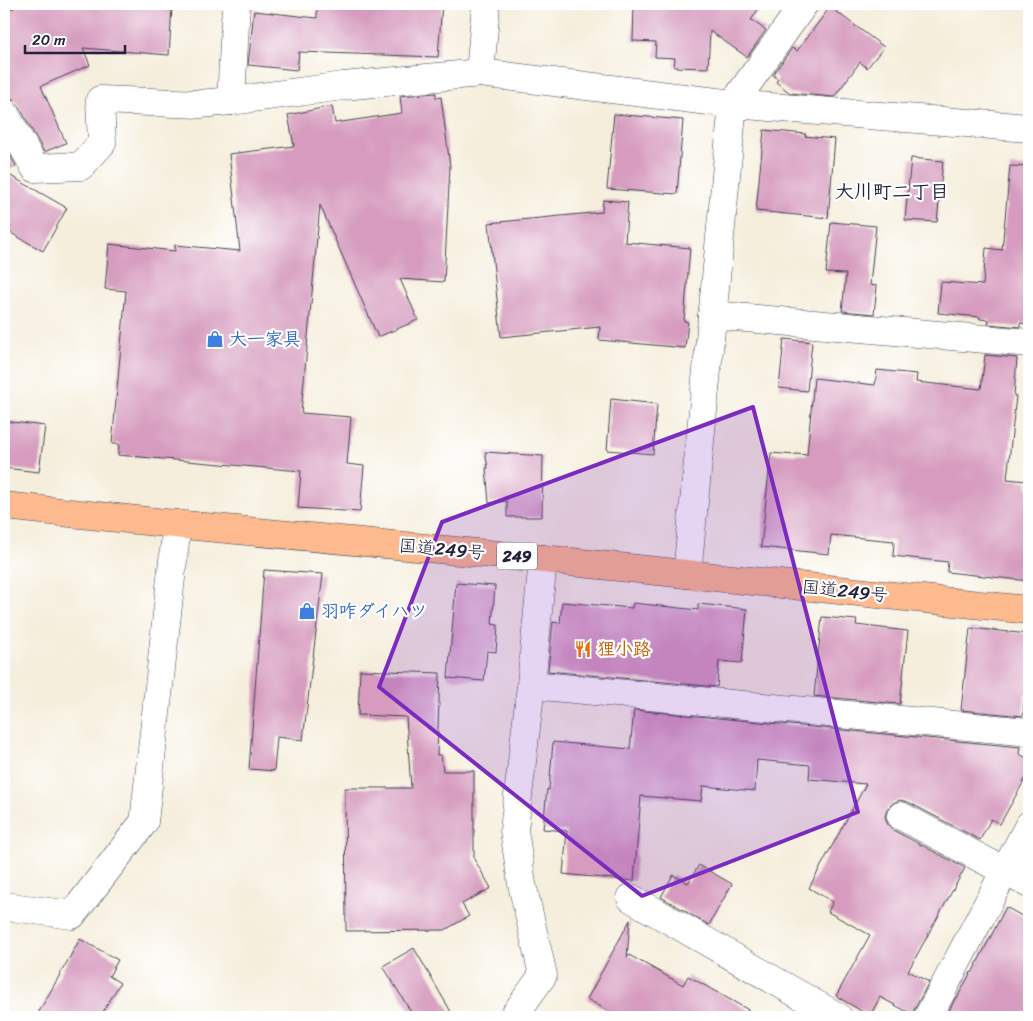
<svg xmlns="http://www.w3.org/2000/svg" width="1033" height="1021" viewBox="0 0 1033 1021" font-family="Sriracha,'Klee One',sans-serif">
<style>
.building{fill:#d69bbe}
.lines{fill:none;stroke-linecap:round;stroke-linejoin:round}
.minor-casing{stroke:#424153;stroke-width:29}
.highway-casing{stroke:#424153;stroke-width:29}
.minor{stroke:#fff;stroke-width:28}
.highway{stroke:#fcba8e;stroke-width:28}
.marked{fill:#7b2cbf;fill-opacity:0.2;stroke:#7b2cbf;stroke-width:4;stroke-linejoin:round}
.labels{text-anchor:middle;stroke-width:4.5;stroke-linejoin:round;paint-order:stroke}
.shield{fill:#fff;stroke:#646476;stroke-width:1}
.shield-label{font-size:16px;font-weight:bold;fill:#22223b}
.shop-label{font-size:18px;font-weight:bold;fill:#366cbe;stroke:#fff;text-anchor:start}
.street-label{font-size:18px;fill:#22223b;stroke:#fff}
.food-label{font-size:18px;font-weight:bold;fill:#c56008;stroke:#fff;text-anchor:start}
.neighbourhood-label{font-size:19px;font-weight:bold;fill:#22223b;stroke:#fff}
</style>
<rect width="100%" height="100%" fill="#fff"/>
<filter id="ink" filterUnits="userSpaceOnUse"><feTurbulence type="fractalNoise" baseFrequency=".02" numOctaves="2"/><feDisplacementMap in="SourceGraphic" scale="10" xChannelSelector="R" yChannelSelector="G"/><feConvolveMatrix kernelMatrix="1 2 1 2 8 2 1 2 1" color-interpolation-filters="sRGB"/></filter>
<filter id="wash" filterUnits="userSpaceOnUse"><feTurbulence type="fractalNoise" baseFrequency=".0096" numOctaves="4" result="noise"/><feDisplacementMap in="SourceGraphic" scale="20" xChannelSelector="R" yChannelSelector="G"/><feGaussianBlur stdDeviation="1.12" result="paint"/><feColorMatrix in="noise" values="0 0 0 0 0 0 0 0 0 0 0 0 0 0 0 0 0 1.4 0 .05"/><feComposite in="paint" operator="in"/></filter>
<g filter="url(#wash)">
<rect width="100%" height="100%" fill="#f5eedc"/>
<g id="blocks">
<!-- building -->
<g class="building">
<path d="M 23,4 L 145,4 L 172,6 L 169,55 L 83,48 L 90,65 L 41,86 L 66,143 L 44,152 L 18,104 L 12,98 L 4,96 L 4,12 Z"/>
<path d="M 317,4 L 442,4 L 438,57 L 299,52 L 297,70 L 248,65 L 254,11 L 317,18 Z"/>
<path d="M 634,4 L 762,4 L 751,20 L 766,30 L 747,57 L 710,31 L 708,68 L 674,67 L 675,58 L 655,57 L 656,42 L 633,41 Z"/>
<path d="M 830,7 L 884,47 L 867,68 L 860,62 L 834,97 L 790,93 L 776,82 L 778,79 L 773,75 L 792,48 L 797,51 Z"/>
<path d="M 436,93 L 436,98 L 441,97 L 450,166 L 444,282 L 400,279 L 418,320 L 378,337 L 320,205 L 301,413 L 351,417 L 347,464 L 364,466 L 360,512 L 298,508 L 301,471 L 118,455 L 119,444 L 112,444 L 126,291 L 105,289 L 109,244 L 175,251 L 175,245 L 240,251 L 229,154 L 294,146 L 288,115 L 332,106 L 335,123 L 402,113 L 400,96 Z"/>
<path d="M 614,114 L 683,120 L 677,194 L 607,189 Z"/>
<path d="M 764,130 L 806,134 L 804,136 L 835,139 L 828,218 L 756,211 Z"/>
<path d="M 4,144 L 16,166 L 4,172 Z"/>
<path d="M 911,158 L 943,161 L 937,222 L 905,220 Z"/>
<path d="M 1010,166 L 1029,167 L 1029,324 L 1020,323 L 1020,327 L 988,324 L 989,320 L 980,319 L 980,317 L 938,313 L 941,282 L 983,285 L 986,248 L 1002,250 Z"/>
<path d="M 4,172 L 67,208 L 43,251 L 4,229 Z"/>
<path d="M 603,200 L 628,202 L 625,242 L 690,248 L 684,321 L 688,322 L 685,348 L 599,340 L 600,327 L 501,337 L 489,223 L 602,212 Z"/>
<path d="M 831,222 L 876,226 L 870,285 L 877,286 L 874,314 L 842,311 L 846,274 L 826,273 Z"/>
<path d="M 784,339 L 812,342 L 807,391 L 779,388 Z"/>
<path d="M 985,355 L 1017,358 L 1014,396 L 1016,396 L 1007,479 L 1027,481 L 1029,494 L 1029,581 L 947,572 L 948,562 L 893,556 L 894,541 L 831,535 L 829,554 L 761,547 L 771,453 L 795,455 L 795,454 L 807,455 L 814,378 L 875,385 L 877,370 L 917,374 L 916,382 L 981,389 Z"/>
<path d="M 611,399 L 657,404 L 653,454 L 607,450 Z"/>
<path d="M 4,421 L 45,426 L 39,472 L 4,468 Z"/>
<path d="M 485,452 L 543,456 L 542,517 L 507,517 L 507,501 L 489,503 L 486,468 L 488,468 Z"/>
<path d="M 264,570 L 323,574 L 303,740 L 277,737 L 274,771 L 249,769 Z"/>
<path d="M 456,583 L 495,586 L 492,624 L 498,625 L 496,652 L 487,651 L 484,681 L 448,678 Z"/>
<path d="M 562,602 L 632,608 L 633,603 L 698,610 L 698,604 L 747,609 L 742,663 L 719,661 L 717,687 L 548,671 L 553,622 L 560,623 Z"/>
<path d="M 822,617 L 857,620 L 856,625 L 908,631 L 900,704 L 814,696 Z"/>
<path d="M 970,628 L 1029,634 L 1029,694 L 1025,693 L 1023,716 L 961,710 Z"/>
<path d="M 360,670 L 440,673 L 437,755 L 441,755 L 443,771 L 474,771 L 474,859 L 491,888 L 462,904 L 469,916 L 445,930 L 346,931 L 345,788 L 411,788 L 406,717 L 358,715 Z"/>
<path d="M 634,710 L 1020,747 L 1019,754 L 1029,759 L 1029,772 L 1000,824 L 991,819 L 980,840 L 908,802 L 900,800 L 893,803 L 887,809 L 885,817 L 888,825 L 893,830 L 965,868 L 908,971 L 929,982 L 914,1010 L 913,1015 L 880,997 L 870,1016 L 836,996 L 870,935 L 828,912 L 833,902 L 809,888 L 866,784 L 809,779 L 810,765 L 757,760 L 755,791 L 703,786 L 701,801 L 641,796 L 634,881 L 563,874 L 567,831 L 543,829 L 547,789 L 549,790 L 553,742 L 630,749 Z"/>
<path d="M 699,865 L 732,884 L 709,925 L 661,897 L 673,875 L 688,883 Z"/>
<path d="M 1006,907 L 1029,920 L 1029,1017 L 946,1017 L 956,997 L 957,998 L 971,972 L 972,973 Z"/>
<path d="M 630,920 L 627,958 L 629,955 L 683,985 L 688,976 L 761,1017 L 619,1017 L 587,999 Z"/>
<path d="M 80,939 L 118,960 L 109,976 L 120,983 L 100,1017 L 36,1017 Z"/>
<path d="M 414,948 L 454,1017 L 414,1017 L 383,966 Z"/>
</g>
</g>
</g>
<g filter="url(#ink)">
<use href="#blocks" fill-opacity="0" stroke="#424153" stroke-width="1"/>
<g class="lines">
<!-- minor casing -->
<g class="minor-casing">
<g id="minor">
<path d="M 480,73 L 486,4"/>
<path d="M 231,101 L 236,4"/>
<path d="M 4,112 L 35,168 L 81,166 L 102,143 L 100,100 L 200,104 L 231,101 L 343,86 L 480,73 L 733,104 L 1029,128"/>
<path d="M 712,315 L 1029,343"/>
<path d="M 687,574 L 733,104 L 804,4"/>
<path d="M 531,685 L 1029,732"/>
<path d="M 901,816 L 1029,884"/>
<path d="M 631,898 L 838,1017"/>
<path d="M 4,906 L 72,915 L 144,822 L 177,524"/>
<path d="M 513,1017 L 543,975 L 522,884 L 514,830 L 531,685 L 543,559"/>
<path d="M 928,1017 L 1029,825"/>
</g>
</g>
<!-- highway casing -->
<g class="highway-casing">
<path id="highway" d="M 4,506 L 184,525 L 543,559 L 1029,610"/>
</g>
<!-- minor -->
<use href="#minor" class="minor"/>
<!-- highway -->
<use href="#highway" class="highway"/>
</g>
</g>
<!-- marked area -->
<path class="marked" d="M 753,407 L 858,812 L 642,896 L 379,687 L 442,522 Z"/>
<!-- icons -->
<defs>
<g id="shop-bare" transform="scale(1.35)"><path d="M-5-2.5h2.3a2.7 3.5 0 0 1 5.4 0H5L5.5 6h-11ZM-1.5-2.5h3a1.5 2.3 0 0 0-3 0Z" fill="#3f7fe0" stroke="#fff" stroke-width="2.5" paint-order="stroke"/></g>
<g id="restaurant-bare" transform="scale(1.35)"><path d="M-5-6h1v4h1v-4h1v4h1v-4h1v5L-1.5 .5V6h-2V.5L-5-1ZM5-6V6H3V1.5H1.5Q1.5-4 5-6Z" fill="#e8710a" stroke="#fff" stroke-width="2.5" paint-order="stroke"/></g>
</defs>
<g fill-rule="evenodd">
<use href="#shop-bare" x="215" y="339"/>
<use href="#shop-bare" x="307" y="611"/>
<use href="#restaurant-bare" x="583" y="649"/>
</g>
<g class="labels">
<!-- shield labels -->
<rect class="shield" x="497" y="542.5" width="40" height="27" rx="4"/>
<g class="shield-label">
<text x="517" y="562">249</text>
</g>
<!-- shop labels -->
<g class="shop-label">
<text x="229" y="345">大一家具</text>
<text x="321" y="617">羽咋ダイハツ</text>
</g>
<!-- street labels -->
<g class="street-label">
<text transform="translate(442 549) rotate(5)" y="6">国道249号</text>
<text transform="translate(845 591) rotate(6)" y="6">国道249号</text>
</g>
<!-- food labels -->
<g class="food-label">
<text x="597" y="655">狸小路</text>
</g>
<!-- neighbourhood labels -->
<g class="neighbourhood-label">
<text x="892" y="198">大川町二丁目</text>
</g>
</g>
<!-- margin -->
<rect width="1033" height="1021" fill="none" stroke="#fff" stroke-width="20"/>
<!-- scale -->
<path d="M25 45v8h100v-8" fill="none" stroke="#22223b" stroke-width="2.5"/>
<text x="32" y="45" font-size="15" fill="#22223b" stroke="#ffffff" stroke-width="4" paint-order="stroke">20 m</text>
</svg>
